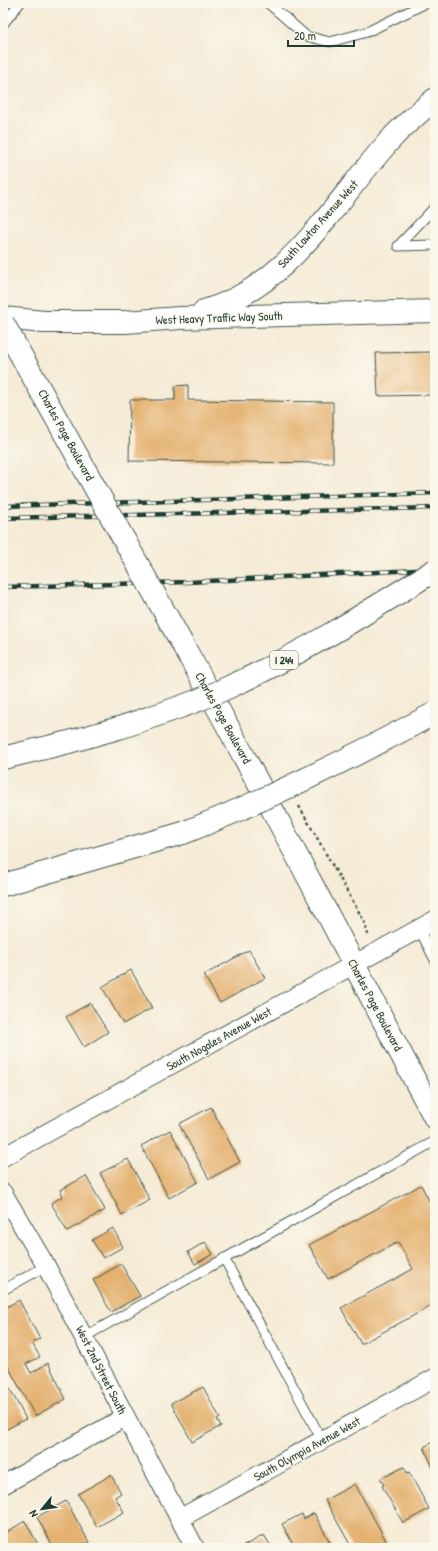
<svg xmlns="http://www.w3.org/2000/svg" width="438" height="1551" viewBox="0 0 438 1551" font-family="'Patrick Hand',sans-serif">
<style>
.building{fill:#e4b16f}
.lines{fill:none;stroke-linecap:round;stroke-linejoin:round}
.lane-casing{stroke:#3f574c;stroke-width:11}
.street-casing{stroke:#3f574c;stroke-width:20}
.secondary-casing{stroke:#3f574c;stroke-width:24}
.highway-casing{stroke:#3f574c;stroke-width:24}
.path{stroke:#3f574c;stroke-width:2.5;stroke-dasharray:3 3;stroke-linecap:butt}
.lane{stroke:#fff;stroke-width:9}
.street{stroke:#fff;stroke-width:18}
.secondary{stroke:#fff;stroke-width:22}
.highway{stroke:#fff;stroke-width:22}
.rail-casing{stroke:#1f3d34;stroke-width:4.5}
.rail{stroke:#fbf7ec;stroke-width:3;stroke-dasharray:9;stroke-linecap:butt}
.secondary-bridge-casing{stroke:#3f574c;stroke-width:24;stroke-linecap:butt}
.highway-bridge-casing{stroke:#3f574c;stroke-width:24;stroke-linecap:butt}
.secondary-bridge{stroke:#fff;stroke-width:22}
.highway-bridge{stroke:#fff;stroke-width:22}
.labels{text-anchor:middle;stroke-width:3;stroke-linejoin:round;paint-order:stroke}
.shield{fill:#fbf7ec;stroke:#61756b;stroke-width:1}
.shield-label{font-size:11px;font-weight:bold;fill:#1f3d34}
.street-label{font-size:12px;fill:#1f3d34;stroke:#fbf7ec}
</style>
<rect width="100%" height="100%" fill="#fbf7ec"/>
<filter id="ink" filterUnits="userSpaceOnUse"><feTurbulence type="fractalNoise" baseFrequency=".025" numOctaves="2"/><feDisplacementMap in="SourceGraphic" scale="8" xChannelSelector="R" yChannelSelector="G"/><feConvolveMatrix kernelMatrix="1 2 1 2 8 2 1 2 1" color-interpolation-filters="sRGB"/></filter>
<filter id="wash" filterUnits="userSpaceOnUse"><feTurbulence type="fractalNoise" baseFrequency=".012" numOctaves="4" result="noise"/><feDisplacementMap in="SourceGraphic" scale="16" xChannelSelector="R" yChannelSelector="G"/><feGaussianBlur stdDeviation="0.9" result="paint"/><feColorMatrix in="noise" values="0 0 0 0 0 0 0 0 0 0 0 0 0 0 0 0 0 1.4 0 .05"/><feComposite in="paint" operator="in"/></filter>
<g filter="url(#wash)">
<rect width="100%" height="100%" fill="#f5ebd6"/>
<g id="blocks">
<!-- building -->
<g class="building">
<path d="M 435,352 L 435,395 L 378,396 L 376,353 Z"/>
<path d="M 188,385 L 188,400 L 333,402 L 333,463 L 129,461 L 130,400 L 175,400 L 175,386 Z"/>
<path d="M 249,950 L 265,978 L 220,1003 L 204,975 Z"/>
<path d="M 131,970 L 152,1008 L 123,1024 L 102,987 Z"/>
<path d="M 90,1003 L 108,1032 L 84,1047 L 66,1017 Z"/>
<path d="M 211,1107 L 240,1162 L 209,1179 L 179,1124 Z"/>
<path d="M 170,1130 L 198,1182 L 169,1198 L 141,1146 Z"/>
<path d="M 128,1159 L 150,1200 L 122,1215 L 100,1173 Z"/>
<path d="M 86,1176 L 105,1210 L 67,1231 L 51,1203 L 63,1196 L 60,1190 Z"/>
<path d="M 421,1185 L 435,1212 L 435,1304 L 361,1344 L 341,1308 L 413,1269 L 398,1242 L 328,1279 L 309,1245 Z"/>
<path d="M 113,1228 L 123,1247 L 103,1258 L 92,1240 Z"/>
<path d="M 205,1242 L 213,1254 L 195,1264 L 188,1252 Z"/>
<path d="M 121,1264 L 140,1296 L 111,1312 L 93,1280 Z"/>
<path d="M 19,1300 L 40,1339 L 32,1343 L 40,1357 L 26,1364 L 31,1373 L 48,1363 L 66,1399 L 35,1416 L 3,1357 L 3,1309 Z"/>
<path d="M 3,1376 L 26,1419 L 3,1431 Z"/>
<path d="M 203,1387 L 220,1418 L 217,1420 L 221,1426 L 192,1442 L 171,1403 Z"/>
<path d="M 435,1441 L 435,1472 L 424,1447 Z"/>
<path d="M 404,1467 L 407,1473 L 409,1472 L 429,1509 L 403,1523 L 382,1486 L 384,1485 L 380,1479 Z"/>
<path d="M 111,1475 L 121,1493 L 115,1497 L 124,1512 L 97,1527 L 78,1494 Z"/>
<path d="M 355,1484 L 390,1548 L 352,1548 L 325,1500 Z"/>
<path d="M 66,1501 L 89,1542 L 81,1546 L 82,1548 L 54,1548 L 37,1517 Z"/>
<path d="M 314,1513 L 333,1548 L 295,1548 L 282,1524 L 302,1514 L 304,1519 Z"/>
<path d="M 25,1521 L 40,1548 L 5,1548 L 3,1545 L 3,1534 Z"/>
<path d="M 264,1535 L 272,1548 L 240,1548 Z"/>
</g>
</g>
</g>
<g filter="url(#ink)">
<use href="#blocks" fill-opacity="0" stroke="#3f574c" stroke-width="1"/>
<g class="lines">
<!-- lane casing -->
<g class="lane-casing">
<g id="lane">
<path d="M 268,3 L 306,36 L 330,42 L 367,32 L 426,3"/>
<path d="M 3,24 L 20,3"/>
<path d="M 435,207 L 398,246 L 435,245"/>
<path d="M 419,929 L 435,960"/>
<path d="M 224,1258 L 322,1440"/>
<path d="M 3,1290 L 46,1266"/>
<path d="M 84,1337 L 435,1141"/>
</g>
</g>
<!-- street casing -->
<g class="street-casing">
<g id="street">
<path d="M 3,1157 L 435,920"/>
<path d="M 3,1193 L 46,1266 L 195,1548"/>
<path d="M 3,1485 L 125,1417"/>
<path d="M 179,1519 L 435,1378"/>
</g>
</g>
<!-- secondary casing -->
<g class="secondary-casing">
<g id="secondary">
<path d="M 204,311 C 290,287 335,200 392,138 C 405,124 420,112 435,99"/>
<path d="M 3,318 L 44,322 L 125,322 L 180,318 L 435,311"/>
<path d="M 184,647 C 271,802 351,961 435,1118"/>
</g>
</g>
<!-- highway casing -->
<g class="highway-casing">
<g id="highway">
<path d="M 3,758 L 69,742 L 122,727"/>
<path d="M 3,885 L 183,833"/>
</g>
</g>
<!-- path -->
<path class="path" d="M 299,806 L 364,921 L 368,935"/>
<!-- lane -->
<use href="#lane" class="lane"/>
<!-- street -->
<use href="#street" class="street"/>
<!-- secondary -->
<use href="#secondary" class="secondary"/>
<!-- highway -->
<use href="#highway" class="highway"/>
<!-- rail casing -->
<g class="rail-casing">
<g id="rail">
<path d="M 3,506 L 435,493"/>
<path d="M 3,518 L 435,508"/>
<path d="M 3,587 L 189,582 L 435,569"/>
</g>
</g>
<!-- rail -->
<use href="#rail" class="rail"/>
<!-- secondary-bridge casing -->
<g class="secondary-bridge-casing">
<path id="secondary-bridge" d="M 3,323 L 184,647"/>
</g>
<!-- highway-bridge casing -->
<g class="highway-bridge-casing">
<g id="highway-bridge">
<path d="M 122,727 C 157,715 193,704 227,688 C 300,655 368,612 435,570"/>
<path d="M 183,833 C 270,799 353,757 435,713"/>
</g>
</g>
<!-- secondary-bridge -->
<use href="#secondary-bridge" class="secondary-bridge"/>
<!-- highway-bridge -->
<use href="#highway-bridge" class="highway-bridge"/>
</g>
</g>
<g class="labels">
<!-- shield labels -->
<rect class="shield" x="270" y="651" width="28" height="18" rx="3"/>
<g class="shield-label">
<text x="284" y="664">I 244</text>
</g>
<!-- street labels -->
<g class="street-label">
<text transform="translate(318 224) rotate(-48)" y="4">South Lawton Avenue West</text>
<text transform="translate(219 318) rotate(-2)" y="4">West Heavy Traffic Way South</text>
<text transform="translate(66 435) rotate(61)" y="4">Charles Page Boulevard</text>
<text transform="translate(223 718) rotate(61)" y="4">Charles Page Boulevard</text>
<text transform="translate(375 1005) rotate(62)" y="4">Charles Page Boulevard</text>
<text transform="translate(219 1039) rotate(-29)" y="4">South Nogales Avenue West</text>
<text transform="translate(101 1370) rotate(63)" y="4">West 2nd Street South</text>
<text transform="translate(307 1449) rotate(-29)" y="4">South Olympia Avenue West</text>
</g>
</g>
<!-- margin -->
<rect width="438" height="1551" fill="none" stroke="#fbf7ec" stroke-width="16"/>
<!-- north arrow -->
<g transform="translate(42 1509) rotate(241)" stroke="#fbf7ec" stroke-width="3" paint-order="stroke">
<path d="M0-3L7 15L0 10L-7 15Z" fill="#1f3d34"/>
<text y="-6" font-size="11" font-weight="bold" text-anchor="middle" fill="#1f3d34">N</text>
</g>
<!-- scale -->
<path d="M288 40v6h66v-6" fill="none" stroke="#1f3d34" stroke-width="2"/>
<text x="294" y="40" font-size="12" fill="#1f3d34" stroke="#fbf7ec" stroke-width="3" paint-order="stroke">20 m</text>
</svg>
